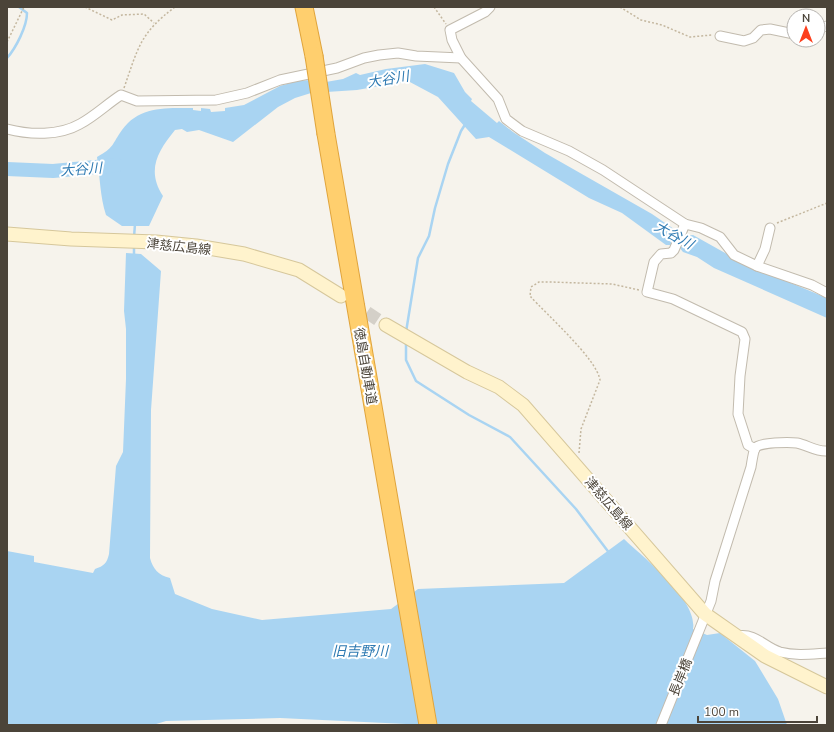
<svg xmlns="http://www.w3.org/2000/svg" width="834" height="732" viewBox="0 0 834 732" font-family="'Nunito Sans','Noto Sans JP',sans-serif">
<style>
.water{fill:#a9d4f2}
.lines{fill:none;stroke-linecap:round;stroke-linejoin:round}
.stream{stroke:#a9d4f2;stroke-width:2.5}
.river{stroke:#a9d4f2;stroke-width:14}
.secondary-tunnel{stroke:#d4d0c8;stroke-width:13;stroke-dasharray:13 6;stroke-linecap:butt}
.street-casing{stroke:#c2bbae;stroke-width:11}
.secondary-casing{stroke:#d6c79b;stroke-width:15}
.highway-casing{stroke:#e0a43c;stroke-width:19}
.path{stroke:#c4b79f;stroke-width:1.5;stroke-dasharray:2 2;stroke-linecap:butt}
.street{stroke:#fff;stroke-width:9}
.secondary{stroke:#fff3cd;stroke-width:13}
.highway{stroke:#ffcf6e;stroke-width:17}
.highway-bridge-casing{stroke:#e0a43c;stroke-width:19;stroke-linecap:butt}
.highway-bridge{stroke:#ffcf6e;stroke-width:17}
.labels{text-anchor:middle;stroke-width:4;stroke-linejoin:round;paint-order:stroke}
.street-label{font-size:13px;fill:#4b4439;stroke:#fff}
.water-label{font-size:14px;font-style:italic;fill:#2e7ab2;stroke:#fff}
</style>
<rect width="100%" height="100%" fill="#f6f3ec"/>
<!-- water -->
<g class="water">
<path d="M 425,64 L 454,73 L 465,92 L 472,99 L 471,101 L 497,123 L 499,121 L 513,132 L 545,153 L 652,214 L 684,236 L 693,235 L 743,263 L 827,298 L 827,318 L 714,268 L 697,257 L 683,252 L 679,247 L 673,245 L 666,245 L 622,213 L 589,198 L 489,137 L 476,139 L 438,97 L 408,81 L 357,90 L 311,93 L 295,98 L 278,107 L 233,142 L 199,130 L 187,132 L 182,129 L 175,130 C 158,151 146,170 163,196 L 149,226 L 122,226 L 106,215 C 100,197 100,176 97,157 C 114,148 112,144 122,130 C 139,106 166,108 193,108 L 193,110 L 201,111 L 201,108 L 210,109 L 211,112 L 225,111 L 225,108 L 244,105 L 280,86 L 297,81 L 310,80 L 326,82 L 343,79 L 356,73 L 360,75 L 386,69 Z"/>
<path d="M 126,253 L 141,254 L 161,271 L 151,410 L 150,558 C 153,569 158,575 170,578 L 175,594 L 212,609 L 262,620 L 391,609 L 418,589 L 564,583 L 624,539 C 644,558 698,600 693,629 L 707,635 L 720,633 L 755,661 L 778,699 L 787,725 L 427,725 L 280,718 L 166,721 L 153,725 L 7,725 L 7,551 L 34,556 L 34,562 L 93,573 L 95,569 C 104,566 107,563 109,554 L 116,466 L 123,452 L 126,379 L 126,329 L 124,311 Z"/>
</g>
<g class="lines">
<!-- stream -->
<g class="stream">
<path d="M 7,58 C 16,48 27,26 27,13 L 19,7"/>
<path d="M 134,237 L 135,224"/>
<path d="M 134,255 L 134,244"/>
<path d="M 406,332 L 418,258 L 429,236 L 435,208 L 448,164 L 461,131 L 466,123"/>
<path d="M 406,341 L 406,360 L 416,381 L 469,415 L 510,437 L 576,509 L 610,554"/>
</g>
<!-- river -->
<path class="river" d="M 7,169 L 53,171 L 117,165"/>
<!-- secondary-tunnel -->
<path class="secondary-tunnel" d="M 351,302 L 386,325"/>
<!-- street casing -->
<g class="street-casing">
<g id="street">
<path d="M 490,7 L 485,12 L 450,30 L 452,40 L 461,58 L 498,99 L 506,119 L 522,131 L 569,151 L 603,170 L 685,224 L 701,228 L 720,237 L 734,255 L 757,266 L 812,285 L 827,293"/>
<path d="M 818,28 L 827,26"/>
<path d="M 720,36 L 744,41 L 753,38 L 761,30 L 770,29 L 794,34"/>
<path d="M 7,129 C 30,135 59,136 80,124 C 95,116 107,104 121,95 L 137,101 L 216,100 L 247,93 L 280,80 L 337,68 L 364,58 L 379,55 L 398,53 L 416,56 L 461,58"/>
<path d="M 685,224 L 674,250 L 671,253 L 661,254 L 654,262 L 647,292 L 673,299 L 742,332 L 745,339 L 740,376 L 738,414 L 748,445 L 755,449"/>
<path d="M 757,266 L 765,249 L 770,228"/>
<path d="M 738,636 C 756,633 764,647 780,652 C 796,656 811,654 827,653"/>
<path d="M 661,725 L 711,601 L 715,581 L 751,467 C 752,461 753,453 755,448 C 759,442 790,442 797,443 C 807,445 817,452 827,451"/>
</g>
</g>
<!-- secondary casing -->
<g class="secondary-casing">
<g id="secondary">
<path d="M 7,234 L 71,239 L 156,242 L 196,246 L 244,254 L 299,270 L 341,296"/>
<path d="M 386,325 L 467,372 L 499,387 L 523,405 L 705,614 L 765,656 L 827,687"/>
</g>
</g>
<!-- highway casing -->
<g class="highway-casing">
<g id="highway">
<path d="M 304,7 L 314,56"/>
<path d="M 326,134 L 428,725"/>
</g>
</g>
<!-- path -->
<g class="path">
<path d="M 85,7 L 112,20 L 122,15 L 144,14 L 154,23"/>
<path d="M 434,7 L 446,24"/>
<path d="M 620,7 L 641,20 L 662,25 L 690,37 L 712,35"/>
<path d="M 7,42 L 24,7"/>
<path d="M 124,88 C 138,48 140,33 175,7"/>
<path d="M 777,223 L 827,203"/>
<path d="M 579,453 L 581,429 L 600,380 C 597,359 546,314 530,296 L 531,287 L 539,282 L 550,282 L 612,284 L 639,290"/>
</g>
<!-- street -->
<use href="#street" class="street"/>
<!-- secondary -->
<use href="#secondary" class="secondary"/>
<!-- highway -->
<use href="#highway" class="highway"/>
<!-- highway-bridge casing -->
<g class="highway-bridge-casing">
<path id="highway-bridge" d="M 314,56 L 326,134"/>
</g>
<!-- highway-bridge -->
<use href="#highway-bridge" class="highway-bridge"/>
</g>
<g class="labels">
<!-- street labels -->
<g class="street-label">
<text transform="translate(179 246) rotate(6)" y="5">津慈広島線</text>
<text transform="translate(366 366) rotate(80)" y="5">徳島自動車道</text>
<text transform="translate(609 503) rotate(49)" y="5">津慈広島線</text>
<text transform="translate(680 677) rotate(-68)" y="5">長岸橋</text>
</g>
<!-- water labels -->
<g class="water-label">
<text transform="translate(388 79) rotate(-9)" y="5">大谷川</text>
<text transform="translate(81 169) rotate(-4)" y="5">大谷川</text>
<text transform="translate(674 235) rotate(29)" y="5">大谷川</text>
<text x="360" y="656">旧吉野川</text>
</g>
</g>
<!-- border -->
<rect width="834" height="732" fill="none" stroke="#4b4439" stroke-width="16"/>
<!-- north arrow -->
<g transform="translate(806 28)"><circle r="19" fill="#ffffff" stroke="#b7b4b0"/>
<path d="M0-3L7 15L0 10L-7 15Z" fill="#fc3f1d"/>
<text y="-6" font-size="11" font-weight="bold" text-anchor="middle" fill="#4b4439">N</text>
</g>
<!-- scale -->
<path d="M698 716v6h119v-6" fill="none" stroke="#4b4439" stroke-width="2"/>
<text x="704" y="716" font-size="12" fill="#4b4439" stroke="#ffffff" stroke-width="3" paint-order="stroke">100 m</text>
</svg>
